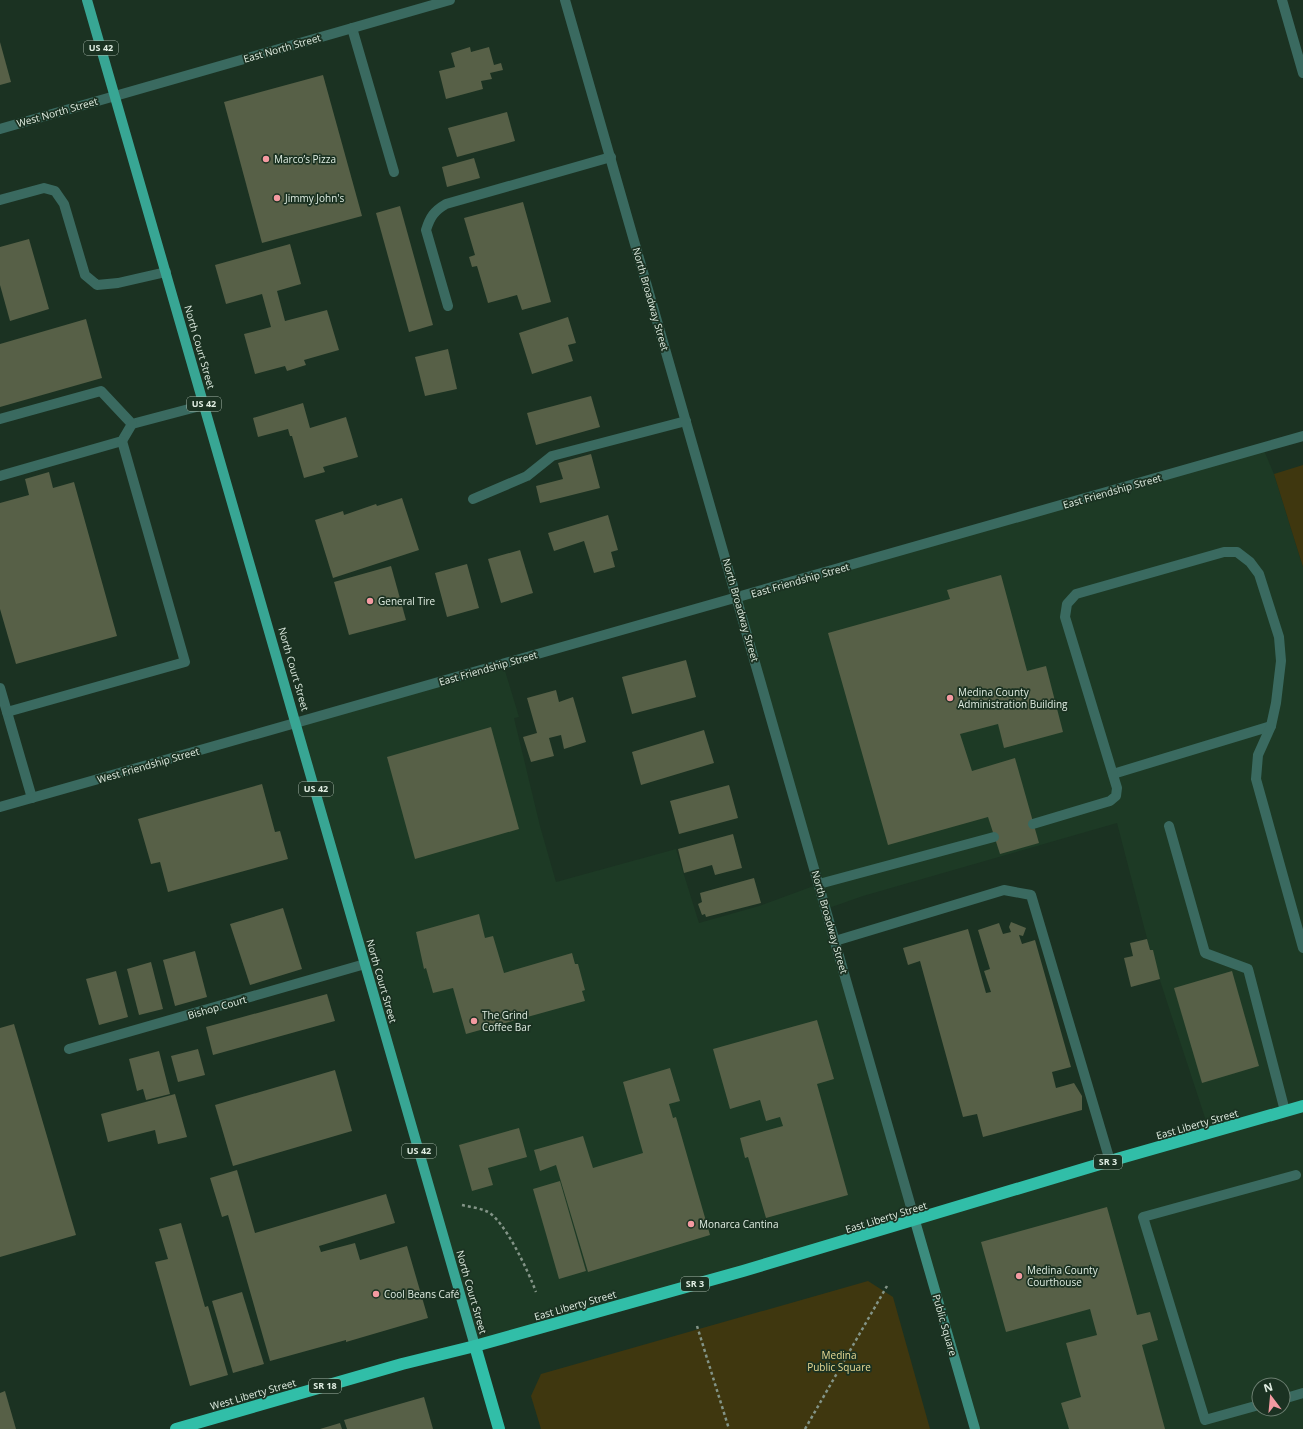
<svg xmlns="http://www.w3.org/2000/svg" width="1303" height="1429" viewBox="0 0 1303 1429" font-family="'Open Sans',sans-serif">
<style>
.built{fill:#1d3a25;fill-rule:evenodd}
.green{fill:#3f370f}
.building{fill:#576047}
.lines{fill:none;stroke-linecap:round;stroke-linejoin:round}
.path{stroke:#839487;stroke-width:2.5;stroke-dasharray:3 3;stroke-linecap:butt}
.lane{stroke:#3a6a60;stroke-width:10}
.street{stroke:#3a6a60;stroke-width:10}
.secondary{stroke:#3c8c7e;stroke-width:10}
.primary{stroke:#38a694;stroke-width:10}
.highway{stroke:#31bea8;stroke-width:12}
.poi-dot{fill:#f49aa1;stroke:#1b3222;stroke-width:1.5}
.labels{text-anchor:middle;stroke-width:3.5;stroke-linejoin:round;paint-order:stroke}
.shield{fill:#1b3222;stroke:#a5b5a8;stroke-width:1}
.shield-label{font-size:9px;font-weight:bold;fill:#e0ede2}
.street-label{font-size:10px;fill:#e0ede2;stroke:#1b3222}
.poi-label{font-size:10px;fill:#e0ede2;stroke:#1b3222;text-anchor:start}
.park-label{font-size:10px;fill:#eadb95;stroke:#1b3222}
</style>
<rect width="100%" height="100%" fill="#1b3222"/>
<!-- built -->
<path class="built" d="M 1263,448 L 1274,474 L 1303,567 L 1303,1429 L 975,1429 L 914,1221 L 475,1346 L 297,723 L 503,664 L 519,717 L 514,718 L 540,826 L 556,882 L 676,849 L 699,923 L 759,906 L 819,884 L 737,597 ZM 1117,823 L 1150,950 L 1210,1133 L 915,1221 L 826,909 L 863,896 ZM 1259,1385 L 1283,1385 L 1283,1409 L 1259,1409 Z"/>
<!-- green -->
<g class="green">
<path d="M 1303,465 L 1303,567 L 1274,474 Z"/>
<path d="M 868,1281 L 893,1297 L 930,1429 L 541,1429 L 531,1396 L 541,1374 Z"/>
</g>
<!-- building -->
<g class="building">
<path d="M 0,42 L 11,82 L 0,85 Z"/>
<path d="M 470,47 L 471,52 L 489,47 L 494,65 L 501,63 L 503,70 L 490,73 L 492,79 L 481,81 L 483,89 L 446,99 L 439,71 L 455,67 L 451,53 Z"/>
<path d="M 323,75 L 362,216 L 262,243 L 224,102 Z"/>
<path d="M 507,112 L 515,141 L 457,157 L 448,128 Z"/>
<path d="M 474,158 L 480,178 L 447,187 L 442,167 Z"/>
<path d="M 523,202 L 551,302 L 522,310 L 517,295 L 488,303 L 477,266 L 472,267 L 469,257 L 475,255 L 464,218 Z"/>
<path d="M 400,206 L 433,325 L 409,332 L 376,213 Z"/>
<path d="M 29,239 L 49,309 L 10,321 L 0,285 L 0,247 Z"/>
<path d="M 290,244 L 301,284 L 277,291 L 285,321 L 327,310 L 339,350 L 304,360 L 306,365 L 287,371 L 285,366 L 255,374 L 244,334 L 271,327 L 262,294 L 226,304 L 215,265 Z"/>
<path d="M 568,317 L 576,343 L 568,345 L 573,361 L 532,374 L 519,333 Z"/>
<path d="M 86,319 L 102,378 L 0,407 L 0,344 Z"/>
<path d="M 448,349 L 457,389 L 425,396 L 415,357 Z"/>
<path d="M 591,396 L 600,427 L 536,445 L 527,413 Z"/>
<path d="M 303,403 L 310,428 L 346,417 L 358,457 L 323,467 L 325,472 L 304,478 L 292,436 L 290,436 L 288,429 L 258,437 L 253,418 Z"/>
<path d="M 591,454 L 600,488 L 540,503 L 536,486 L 563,479 L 558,463 Z"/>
<path d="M 49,472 L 53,488 L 74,482 L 117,636 L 16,664 L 0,609 L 0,503 L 29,495 L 25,479 Z"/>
<path d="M 402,498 L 419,550 L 333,578 L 315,520 L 343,511 L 344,515 L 376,504 L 377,506 Z"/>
<path d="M 608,515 L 618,550 L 611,552 L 615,567 L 594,573 L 584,541 L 554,551 L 548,533 Z"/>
<path d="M 520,550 L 533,593 L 501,603 L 488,559 Z"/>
<path d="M 467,564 L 479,608 L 447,617 L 435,573 Z"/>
<path d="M 391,566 L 406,620 L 349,635 L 334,582 Z"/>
<path d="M 1001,575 L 1027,671 L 1046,666 L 1063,732 L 1004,748 L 998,724 L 960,734 L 972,771 L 1015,758 L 1039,843 L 1000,854 L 988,817 L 888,845 L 828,633 L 950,599 L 947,590 Z"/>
<path d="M 686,660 L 696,697 L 632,714 L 622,677 Z"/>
<path d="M 556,690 L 559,702 L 573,697 L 586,742 L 564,749 L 561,735 L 549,738 L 554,756 L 531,762 L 523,737 L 537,733 L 527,698 Z"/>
<path d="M 491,727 L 519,829 L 415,859 L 387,757 Z"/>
<path d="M 704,730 L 714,763 L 641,785 L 632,752 Z"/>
<path d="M 262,784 L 275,832 L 280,831 L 288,859 L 168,892 L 160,862 L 151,864 L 138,819 Z"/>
<path d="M 729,785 L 738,818 L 679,834 L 670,801 Z"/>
<path d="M 733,834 L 742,868 L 715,875 L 712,865 L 684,873 L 678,849 Z"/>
<path d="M 754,878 L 761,903 L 706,917 L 705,914 L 702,915 L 698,904 L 702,902 L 700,893 Z"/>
<path d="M 283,908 L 302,969 L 250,985 L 230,924 Z"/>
<path d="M 479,914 L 485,938 L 493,936 L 504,973 L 572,953 L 575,964 L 578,964 L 585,990 L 582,991 L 585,1001 L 466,1034 L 453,988 L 433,993 L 426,968 L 424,969 L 416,932 Z"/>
<path d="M 1011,922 L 1026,928 L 1023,936 L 1019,935 L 1022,944 L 1035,940 L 1071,1067 L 1052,1072 L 1056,1088 L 1074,1083 L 1082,1096 L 1082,1110 L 983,1137 L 977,1114 L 963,1117 L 920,961 L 908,965 L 903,948 L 968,929 L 986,993 L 991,992 L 984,971 L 990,969 L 978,930 L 999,923 L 1003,934 L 1011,932 L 1009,927 Z"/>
<path d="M 1147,939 L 1150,950 L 1153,950 L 1160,979 L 1131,987 L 1124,958 L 1133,956 L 1130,943 Z"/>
<path d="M 195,951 L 207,997 L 175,1006 L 163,960 Z"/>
<path d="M 151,962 L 163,1009 L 139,1015 L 127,969 Z"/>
<path d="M 116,971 L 128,1017 L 99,1025 L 86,979 Z"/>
<path d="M 1232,971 L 1259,1066 L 1202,1083 L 1174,988 Z"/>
<path d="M 327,994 L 335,1021 L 213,1055 L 206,1027 Z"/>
<path d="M 817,1020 L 834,1079 L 817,1084 L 848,1195 L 766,1218 L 748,1157 L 745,1158 L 740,1138 L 783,1126 L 780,1117 L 766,1121 L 760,1100 L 730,1109 L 713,1049 Z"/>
<path d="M 14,1024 L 76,1235 L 0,1257 L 0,1028 Z"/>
<path d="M 198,1049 L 205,1075 L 178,1082 L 171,1056 Z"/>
<path d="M 159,1051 L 170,1094 L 146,1100 L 143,1089 L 137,1091 L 129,1059 Z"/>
<path d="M 670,1068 L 680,1101 L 669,1104 L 673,1118 L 676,1117 L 710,1235 L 588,1272 L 556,1165 L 540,1171 L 534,1150 L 583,1136 L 593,1168 L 643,1153 L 623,1082 Z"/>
<path d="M 335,1070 L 352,1131 L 233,1166 L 215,1105 Z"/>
<path d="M 175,1094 L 187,1137 L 158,1144 L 155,1130 L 108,1142 L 101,1114 Z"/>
<path d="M 519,1128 L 527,1157 L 488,1168 L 493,1185 L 472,1191 L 459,1145 Z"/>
<path d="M 237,1170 L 255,1233 L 386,1194 L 395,1223 L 319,1246 L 321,1252 L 355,1243 L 360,1260 L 407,1246 L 428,1318 L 346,1342 L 346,1340 L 270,1361 L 228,1215 L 222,1217 L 210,1178 Z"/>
<path d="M 560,1181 L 586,1271 L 559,1279 L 533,1189 Z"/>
<path d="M 1107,1207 L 1137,1315 L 1150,1312 L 1158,1340 L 1142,1345 L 1165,1429 L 1069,1429 L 1061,1403 L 1081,1397 L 1066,1343 L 1097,1335 L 1090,1309 L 1006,1332 L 981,1242 Z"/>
<path d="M 181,1223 L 205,1307 L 208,1306 L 228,1375 L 190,1386 L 155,1262 L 168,1259 L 159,1229 Z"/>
<path d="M 242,1292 L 264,1364 L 233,1373 L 212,1301 Z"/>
<path d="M 5,1391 L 16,1429 L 0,1429 L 0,1393 Z"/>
<path d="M 424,1397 L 433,1429 L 347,1429 L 344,1420 Z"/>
<path d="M 340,1423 L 342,1429 L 320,1429 Z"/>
</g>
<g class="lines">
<!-- path -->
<g class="path">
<path d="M 462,1205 C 470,1207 479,1208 486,1211 C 504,1218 529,1273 536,1292"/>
<path d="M 697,1326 L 729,1429"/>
<path d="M 805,1429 L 887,1286"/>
</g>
<!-- lane -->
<g class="lane">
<path d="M 352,28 L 394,172"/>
<path d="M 0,200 L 44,188 L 55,191 L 64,204 L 85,275 L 97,285 L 118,283 L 166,272"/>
<path d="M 448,306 L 426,230 C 430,217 434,211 446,204 L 611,157"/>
<path d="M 0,419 L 101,391 L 132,424 L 204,405"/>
<path d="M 0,476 L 122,441 L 132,424"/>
<path d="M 473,499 L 527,476 L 552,456 L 686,421"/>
<path d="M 0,688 L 32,798"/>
<path d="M 7,712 L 185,662 L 122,441"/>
<path d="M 1113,774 L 1271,726"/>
<path d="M 1033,824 L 1110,801 L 1116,796 L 1117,788 L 1065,617 L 1067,604 L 1076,594 L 1224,552 L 1237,552 L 1250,562 L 1259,574 L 1279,637 L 1281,661 L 1276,703 L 1271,726 L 1258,755 L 1256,779 L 1303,948"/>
<path d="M 1169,826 L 1205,953 L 1248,969 L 1285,1111"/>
<path d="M 819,884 L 994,837"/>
<path d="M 835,941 L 1004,890 L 1031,895 L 1110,1161"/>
<path d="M 1283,1399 L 1303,1393"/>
<path d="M 1259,1405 L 1205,1420 L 1143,1217 L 1296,1175"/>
</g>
<!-- street -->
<g class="street">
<path d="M 565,0 L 915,1221"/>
<path d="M 1282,0 L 1303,73"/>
<path d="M 0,129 L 450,0"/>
<path d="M 0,807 L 1303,436"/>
<path d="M 69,1049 L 365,964"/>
</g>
<!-- secondary -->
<path class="secondary" d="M 915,1221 L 975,1429"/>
<!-- primary -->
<path class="primary" d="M 87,0 L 475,1346"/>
<!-- highway -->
<g class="highway">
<path d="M 475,1346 L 499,1429"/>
<path d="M 176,1429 L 402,1364 L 475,1346 L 743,1271 L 1110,1161 L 1303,1106"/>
</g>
</g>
<!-- markers -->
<g class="poi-dot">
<circle cx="266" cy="159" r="4"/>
<circle cx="277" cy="198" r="4"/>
<circle cx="370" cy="601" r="4"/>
<circle cx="950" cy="698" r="4"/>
<circle cx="474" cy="1021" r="4"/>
<circle cx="691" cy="1224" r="4"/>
<circle cx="1019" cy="1276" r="4"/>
<circle cx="376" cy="1294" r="4"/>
</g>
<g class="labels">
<!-- shield labels -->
<g class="shield">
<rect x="84" y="41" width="34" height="14" rx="3"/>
<rect x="187" y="397" width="34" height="14" rx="3"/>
<rect x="299" y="782" width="34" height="14" rx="3"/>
<rect x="402" y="1144" width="34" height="14" rx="3"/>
<rect x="1094" y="1155" width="28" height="14" rx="3"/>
<rect x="681" y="1277" width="28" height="14" rx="3"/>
<rect x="309" y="1379" width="32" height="14" rx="3"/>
</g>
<g class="shield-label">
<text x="101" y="51">US 42</text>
<text x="204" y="407">US 42</text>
<text x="316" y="792">US 42</text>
<text x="419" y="1154">US 42</text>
<text x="1108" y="1165">SR 3</text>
<text x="695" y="1287">SR 3</text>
<text x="325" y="1389">SR 18</text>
</g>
<!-- street labels -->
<g class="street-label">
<text transform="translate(282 48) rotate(-16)" y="4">East North Street</text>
<text transform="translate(57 112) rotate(-16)" y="4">West North Street</text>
<text transform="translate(651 299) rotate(74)" y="4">North Broadway Street</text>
<text transform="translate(200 347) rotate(74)" y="4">North Court Street</text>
<text transform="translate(1112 491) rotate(-16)" y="4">East Friendship Street</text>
<text transform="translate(800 580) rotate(-16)" y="4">East Friendship Street</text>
<text transform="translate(741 610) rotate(74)" y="4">North Broadway Street</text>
<text transform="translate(488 668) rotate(-16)" y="4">East Friendship Street</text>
<text transform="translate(294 669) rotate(74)" y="4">North Court Street</text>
<text transform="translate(148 765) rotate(-16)" y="4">West Friendship Street</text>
<text transform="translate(830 922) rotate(74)" y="4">North Broadway Street</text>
<text transform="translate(382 981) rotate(74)" y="4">North Court Street</text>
<text transform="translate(217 1007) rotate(-16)" y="4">Bishop Court</text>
<text transform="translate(1197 1124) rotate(-16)" y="4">East Liberty Street</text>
<text transform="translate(886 1217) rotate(-17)" y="4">East Liberty Street</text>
<text transform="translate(472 1292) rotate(74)" y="4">North Court Street</text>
<text transform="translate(575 1305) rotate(-16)" y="4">East Liberty Street</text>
<text transform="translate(945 1325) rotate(74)" y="4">Public Square</text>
<text transform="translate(253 1394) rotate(-16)" y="4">West Liberty Street</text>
</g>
<!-- poi labels -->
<g class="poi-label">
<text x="274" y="163">Marco’s Pizza</text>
<text x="285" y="202">Jimmy John's</text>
<text x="378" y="605">General Tire</text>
<text x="958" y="696">Medina County<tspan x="958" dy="12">Administration Building</tspan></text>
<text x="482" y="1019">The Grind<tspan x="482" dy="12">Coffee Bar</tspan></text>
<text x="699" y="1228">Monarca Cantina</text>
<text x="1027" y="1274">Medina County<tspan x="1027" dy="12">Courthouse</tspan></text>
<text x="384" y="1298">Cool Beans Café</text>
</g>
<!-- park labels -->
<g class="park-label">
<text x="839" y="1359">Medina<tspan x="839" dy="12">Public Square</tspan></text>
</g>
</g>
<!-- north arrow -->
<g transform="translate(1271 1397) rotate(344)"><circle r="19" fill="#1b3222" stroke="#6a7d6f"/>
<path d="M0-3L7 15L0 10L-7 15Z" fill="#f49aa1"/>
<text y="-6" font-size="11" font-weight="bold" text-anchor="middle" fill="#e0ede2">N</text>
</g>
</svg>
